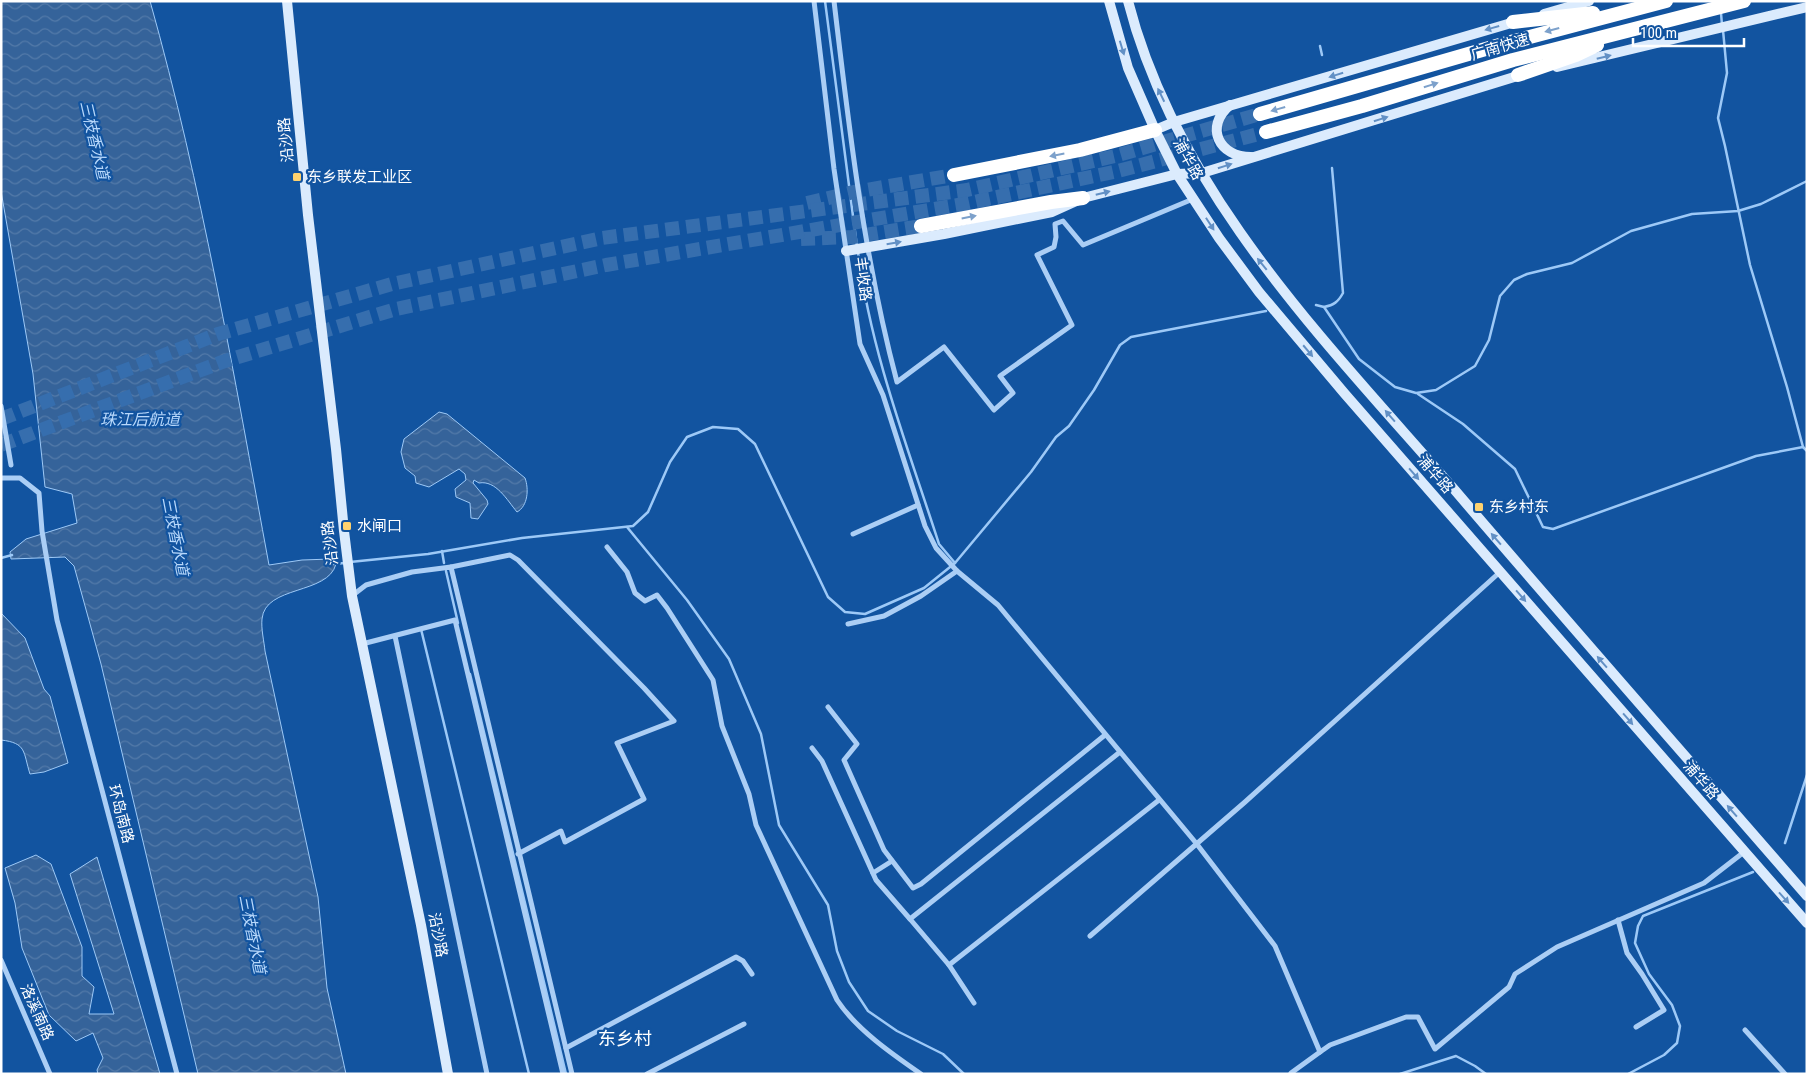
<svg xmlns="http://www.w3.org/2000/svg" width="1808" height="1075" viewBox="0 0 1808 1075" font-family="'Roboto Condensed','Noto Sans SC',sans-serif">
<style>
.water{fill:url(#water-waves);stroke:#9dc9f7}
.lines{fill:none;stroke-linecap:round;stroke-linejoin:round}
.stream{stroke:#9dc9f7;stroke-width:2.5}
.highway-tunnel{stroke:#366eae;stroke-width:14;stroke-dasharray:14 7;stroke-linecap:butt}
.street{stroke:#abcef5;stroke-width:5}
.secondary{stroke:#dbebfd;stroke-width:10}
.highway{stroke:#fff;stroke-width:14}
.oneway{fill:#6290c5}
.oneway2{fill:#7da1cb}
.poi-dot{fill:#ffd26e;stroke:#1254a0;stroke-width:2}
.labels{text-anchor:middle;stroke-width:4.5;stroke-linejoin:round;paint-order:stroke}
.street-label{font-size:15px;fill:#fff;stroke:#1254a0}
.poi-label{font-size:15px;fill:#fff;stroke:#1254a0;text-anchor:start}
.water-label{font-size:16px;font-style:italic;fill:#b8d8fb;stroke:#1254a0}
.quarter-label{font-size:18px;fill:#fff;stroke:#1254a0}
</style>
<defs>
<pattern id="water-waves" width="16" height="10" patternUnits="userSpaceOnUse" patternTransform="scale(1.25)"><rect width="16" height="10" fill="#35639a"/><path d="M0 5q4-4 8 0t8 0" fill="none" stroke="#537aa9"/></pattern>
</defs>
<rect width="100%" height="100%" fill="#1254a0"/>
<!-- water -->
<g class="water">
<path d="M 1,1 L 150,1 C 202,186 234,376 269,565 L 302,560 L 331,559 L 336,564 C 328,595 265,585 262,619 C 261,629 264,641 265,651 L 318,897 L 327,988 L 346,1074 L 198,1074 L 101,664 L 74,566 L 65,557 L 11,559 L 10,552 L 26,539 L 77,523 L 72,494 L 45,487 L 33,374 L 1,191 Z"/>
<path d="M 439,412 L 447,414 L 525,478 C 529,489 528,506 517,512 C 507,500 496,480 479,483 L 474,480 L 473,483 L 487,500 L 488,504 L 478,519 L 471,518 L 470,503 L 456,497 L 455,489 L 466,480 L 465,474 L 459,469 L 429,487 L 416,483 L 415,476 L 405,468 L 401,452 L 404,439 Z"/>
<path d="M 1,613 L 25,638 L 44,689 L 50,696 L 68,763 L 44,772 L 30,774 C 23,752 27,743 1,740 Z"/>
<path d="M 36,855 L 51,864 L 82,947 L 82,976 L 94,987 L 89,1014 L 114,1014 L 70,874 L 97,857 L 160,1074 L 98,1074 L 97,1070 L 103,1058 L 93,1033 L 76,1041 L 49,1015 L 22,948 L 15,903 L 5,868 Z"/>
</g>
<g class="lines">
<!-- stream -->
<g class="stream">
<path d="M 825,1 L 857,247"/>
<path d="M 1721,13 L 1722,25"/>
<path d="M 1723,30 L 1727,73 L 1718,118 L 1725,146 L 1750,265 L 1787,387 L 1803,447"/>
<path d="M 1320,46 L 1322,55"/>
<path d="M 858,252 C 871,353 908,448 939,544 L 955,563"/>
<path d="M 1316,305 L 1324,307 L 1359,359 L 1395,387 L 1416,393 L 1436,390 L 1475,366 L 1489,340 L 1500,296 L 1514,280 L 1527,274 L 1572,263 L 1631,231 L 1692,214 L 1738,211 L 1761,204 L 1807,181"/>
<path d="M 1324,307 C 1334,305 1338,302 1343,293 L 1332,168"/>
<path d="M 1418,394 L 1463,424 L 1515,469 L 1543,527 L 1553,529 L 1756,456 L 1803,447 L 1807,451"/>
<path d="M 627,527 L 687,600 L 729,659 L 761,734 L 779,825 L 828,905 L 837,951 L 849,982 L 868,1011 L 897,1031 L 943,1054 L 964,1074"/>
<path d="M 442,551 L 444,563"/>
<path d="M 1,558 L 12,555"/>
<path d="M 350,562 L 428,554 L 522,538 L 633,526 L 648,512 L 670,462 L 687,437 L 713,427 L 738,429 L 755,444 L 828,597 L 845,612 L 865,614 L 924,588 L 955,563 L 1031,472 L 1056,437 L 1069,426 L 1094,390 L 1120,345 L 1131,337 L 1266,311"/>
<path d="M 333,564 L 345,563"/>
<path d="M 446,571 L 458,623"/>
<path d="M 421,629 L 529,1074"/>
<path d="M 470,674 L 566,1074"/>
<path d="M 1785,843 L 1807,775"/>
<path d="M 1400,1074 L 1456,1056 L 1475,1066 L 1486,1074"/>
<path d="M 1628,1074 L 1664,1055 L 1677,1043 L 1680,1026 L 1672,1005 L 1649,974 L 1635,943 L 1638,926 L 1643,916 L 1753,872"/>
</g>
<!-- highway-tunnel -->
<g class="highway-tunnel">
<path d="M 807,203 L 854,192 L 954,175"/>
<path d="M 801,239 L 852,237 L 921,226"/>
<path d="M 1,419 L 218,334 L 392,284 L 602,238 L 967,190 L 1115,156 L 1260,114"/>
<path d="M 1,445 L 225,361 L 396,309 L 606,265 L 969,203 L 1118,171 L 1266,132"/>
</g>
<!-- street -->
<g class="street">
<path d="M 814,1 L 834,169 L 860,344 L 883,395 L 925,526 L 936,548 L 957,571 L 998,605 L 1196,843 L 1275,946 L 1320,1052 L 1291,1073 L 1292,1074"/>
<path d="M 834,1 C 849,129 864,258 897,382 L 944,347 L 994,410 L 1013,393 L 1000,376 L 1072,325 L 1037,255 L 1054,247 L 1056,237 L 1055,224 L 1063,221 L 1083,245 L 1193,199"/>
<path d="M 1,406 L 11,465"/>
<path d="M 1,478 L 20,478 L 39,493 L 42,531 L 57,620 L 177,1074"/>
<path d="M 853,534 L 918,505"/>
<path d="M 607,547 L 627,572 L 635,593 L 645,601 L 657,595 L 667,608 L 713,680 L 722,726 L 749,794 L 756,825 L 837,1000 C 856,1029 892,1054 921,1074"/>
<path d="M 451,567 L 510,555 L 518,560 L 644,688 L 674,721 L 617,743 L 644,799 L 565,842 L 561,831 L 518,854"/>
<path d="M 353,595 L 366,585 L 412,572 L 451,567 L 572,1074"/>
<path d="M 848,624 L 884,616 L 921,596 L 957,571"/>
<path d="M 395,636 L 487,1074"/>
<path d="M 362,644 L 455,620 L 563,1074"/>
<path d="M 828,707 L 857,744 L 844,760 L 884,850 L 913,888 L 921,884 L 1105,735"/>
<path d="M 812,748 L 822,761 L 876,880 L 910,919"/>
<path d="M 873,873 L 892,861"/>
<path d="M 1618,920 L 1627,953 L 1642,974 L 1664,1010 L 1636,1027"/>
<path d="M 1090,936 L 1245,802 L 1500,572"/>
<path d="M 1,960 L 50,1074"/>
<path d="M 949,965 L 1159,800"/>
<path d="M 974,1003 L 949,965 L 910,919 L 1120,752"/>
<path d="M 1745,1030 L 1785,1074"/>
<path d="M 566,1048 L 736,957 L 743,961 L 752,974"/>
<path d="M 1320,1052 L 1330,1045 L 1406,1017 L 1418,1017 L 1435,1049 L 1509,987 L 1515,974 L 1557,947 L 1704,883 L 1744,852"/>
<path d="M 647,1074 L 744,1024"/>
</g>
<!-- secondary -->
<g class="secondary">
<path d="M 287,1 L 308,215 L 336,449 L 344,531 L 352,596 L 421,925 L 448,1074"/>
<path d="M 1109,1 L 1128,68 L 1155,130 L 1177,174 L 1219,238 L 1259,292 L 1345,394 L 1807,923"/>
<path d="M 1128,1 C 1177,193 1327,343 1453,488 C 1570,625 1689,760 1807,896"/>
<path d="M 1544,14 L 1589,1"/>
<path d="M 1557,67 L 1807,7"/>
<path d="M 1230,105 C 1204,127 1219,157 1251,157"/>
<path d="M 1155,130 L 1174,122 L 1518,21"/>
<path d="M 846,251 L 944,234 L 1052,212 L 1083,198 L 1177,174 L 1202,173 L 1524,74"/>
</g>
<!-- highway -->
<g class="highway">
<path d="M 1513,22 L 1593,13"/>
<path d="M 1518,75 L 1576,55 L 1597,45"/>
<path d="M 1260,114 L 1503,44 L 1666,1"/>
<path d="M 1266,132 L 1362,106 L 1513,60 L 1744,1"/>
<path d="M 954,175 L 1080,150 L 1155,130"/>
<path d="M 921,226 L 1051,202 L 1083,198"/>
</g>
</g>
<!-- one-way arrows -->
<defs><path id="oneway-solid" d="M-6-.8H1V-3.2L6.5 0L1 3.2V.8H-6Z" transform="scale(1.25)"/></defs>
<g class="oneway">
<use href="#oneway-solid" transform="translate(1492 28) rotate(164)"/>
<use href="#oneway-solid" transform="translate(1122 48) rotate(73)"/>
<use href="#oneway-solid" transform="translate(1604 57) rotate(-14)"/>
<use href="#oneway-solid" transform="translate(1336 75) rotate(163)"/>
<use href="#oneway-solid" transform="translate(1161 95) rotate(-116)"/>
<use href="#oneway-solid" transform="translate(1381 119) rotate(-18)"/>
<use href="#oneway-solid" transform="translate(1225 166) rotate(-18)"/>
<use href="#oneway-solid" transform="translate(1103 193) rotate(-14)"/>
<use href="#oneway-solid" transform="translate(1210 224) rotate(57)"/>
<use href="#oneway-solid" transform="translate(894 243) rotate(-10)"/>
<use href="#oneway-solid" transform="translate(1262 264) rotate(-129)"/>
<use href="#oneway-solid" transform="translate(1308 351) rotate(50)"/>
<use href="#oneway-solid" transform="translate(1390 416) rotate(-131)"/>
<use href="#oneway-solid" transform="translate(1414 474) rotate(49)"/>
<use href="#oneway-solid" transform="translate(1496 539) rotate(-131)"/>
<use href="#oneway-solid" transform="translate(1521 596) rotate(49)"/>
<use href="#oneway-solid" transform="translate(1602 662) rotate(-131)"/>
<use href="#oneway-solid" transform="translate(1628 719) rotate(49)"/>
<use href="#oneway-solid" transform="translate(1732 811) rotate(-131)"/>
<use href="#oneway-solid" transform="translate(1784 898) rotate(48)"/>
</g>
<g class="oneway2">
<use href="#oneway-solid" transform="translate(1552 30) rotate(165)"/>
<use href="#oneway-solid" transform="translate(1431 85) rotate(-17)"/>
<use href="#oneway-solid" transform="translate(1278 109) rotate(164)"/>
<use href="#oneway-solid" transform="translate(1057 155) rotate(169)"/>
<use href="#oneway-solid" transform="translate(969 217) rotate(-11)"/>
</g>
<!-- markers -->
<g class="poi-dot">
<rect x="292" y="172" width="10" height="10" rx="2.5"/>
<rect x="1474" y="502" width="10" height="10" rx="2.5"/>
<rect x="342" y="521" width="10" height="10" rx="2.5"/>
</g>
<g class="labels">
<!-- street labels -->
<g class="street-label">
<text transform="translate(1500 47) rotate(-16)" y="5">广南快速</text>
<text transform="translate(286 140) rotate(-95)" y="5">沿沙路</text>
<text transform="translate(1188 159) rotate(61)" y="5">浦华路</text>
<text transform="translate(863 279) rotate(82)" y="5">丰收路</text>
<text transform="translate(1435 474) rotate(49)" y="5">浦华路</text>
<text transform="translate(330 543) rotate(-97)" y="5">沿沙路</text>
<text transform="translate(1701 780) rotate(49)" y="5">浦华路</text>
<text transform="translate(121 814) rotate(75)" y="5">环岛南路</text>
<text transform="translate(438 935) rotate(79)" y="5">沿沙路</text>
<text transform="translate(37 1012) rotate(66)" y="5">洛溪南路</text>
</g>
<!-- poi labels -->
<g class="poi-label">
<text x="307" y="182">东乡联发工业区</text>
<text x="1489" y="512">东乡村东</text>
<text x="357" y="531">水闸口</text>
</g>
<!-- water labels -->
<g class="water-label">
<text transform="translate(95 140) rotate(77)" y="6">三枝香水道</text>
<text x="140" y="425">珠江后航道</text>
<text transform="translate(176 536) rotate(79)" y="6">三枝香水道</text>
<text transform="translate(253 934) rotate(79)" y="6">三枝香水道</text>
</g>
<!-- quarter labels -->
<g class="quarter-label">
<text x="625" y="1045">东乡村</text>
</g>
</g>
<!-- border -->
<rect width="1808" height="1075" fill="none" stroke="#ffffff" stroke-width="5"/>
<!-- scale -->
<path d="M1633 38v8h111v-8" fill="none" stroke="#ffffff" stroke-width="2.5"/>
<text x="1640" y="38" font-size="15" fill="#ffffff" stroke="#1254a0" stroke-width="4" paint-order="stroke">100 m</text>
</svg>
